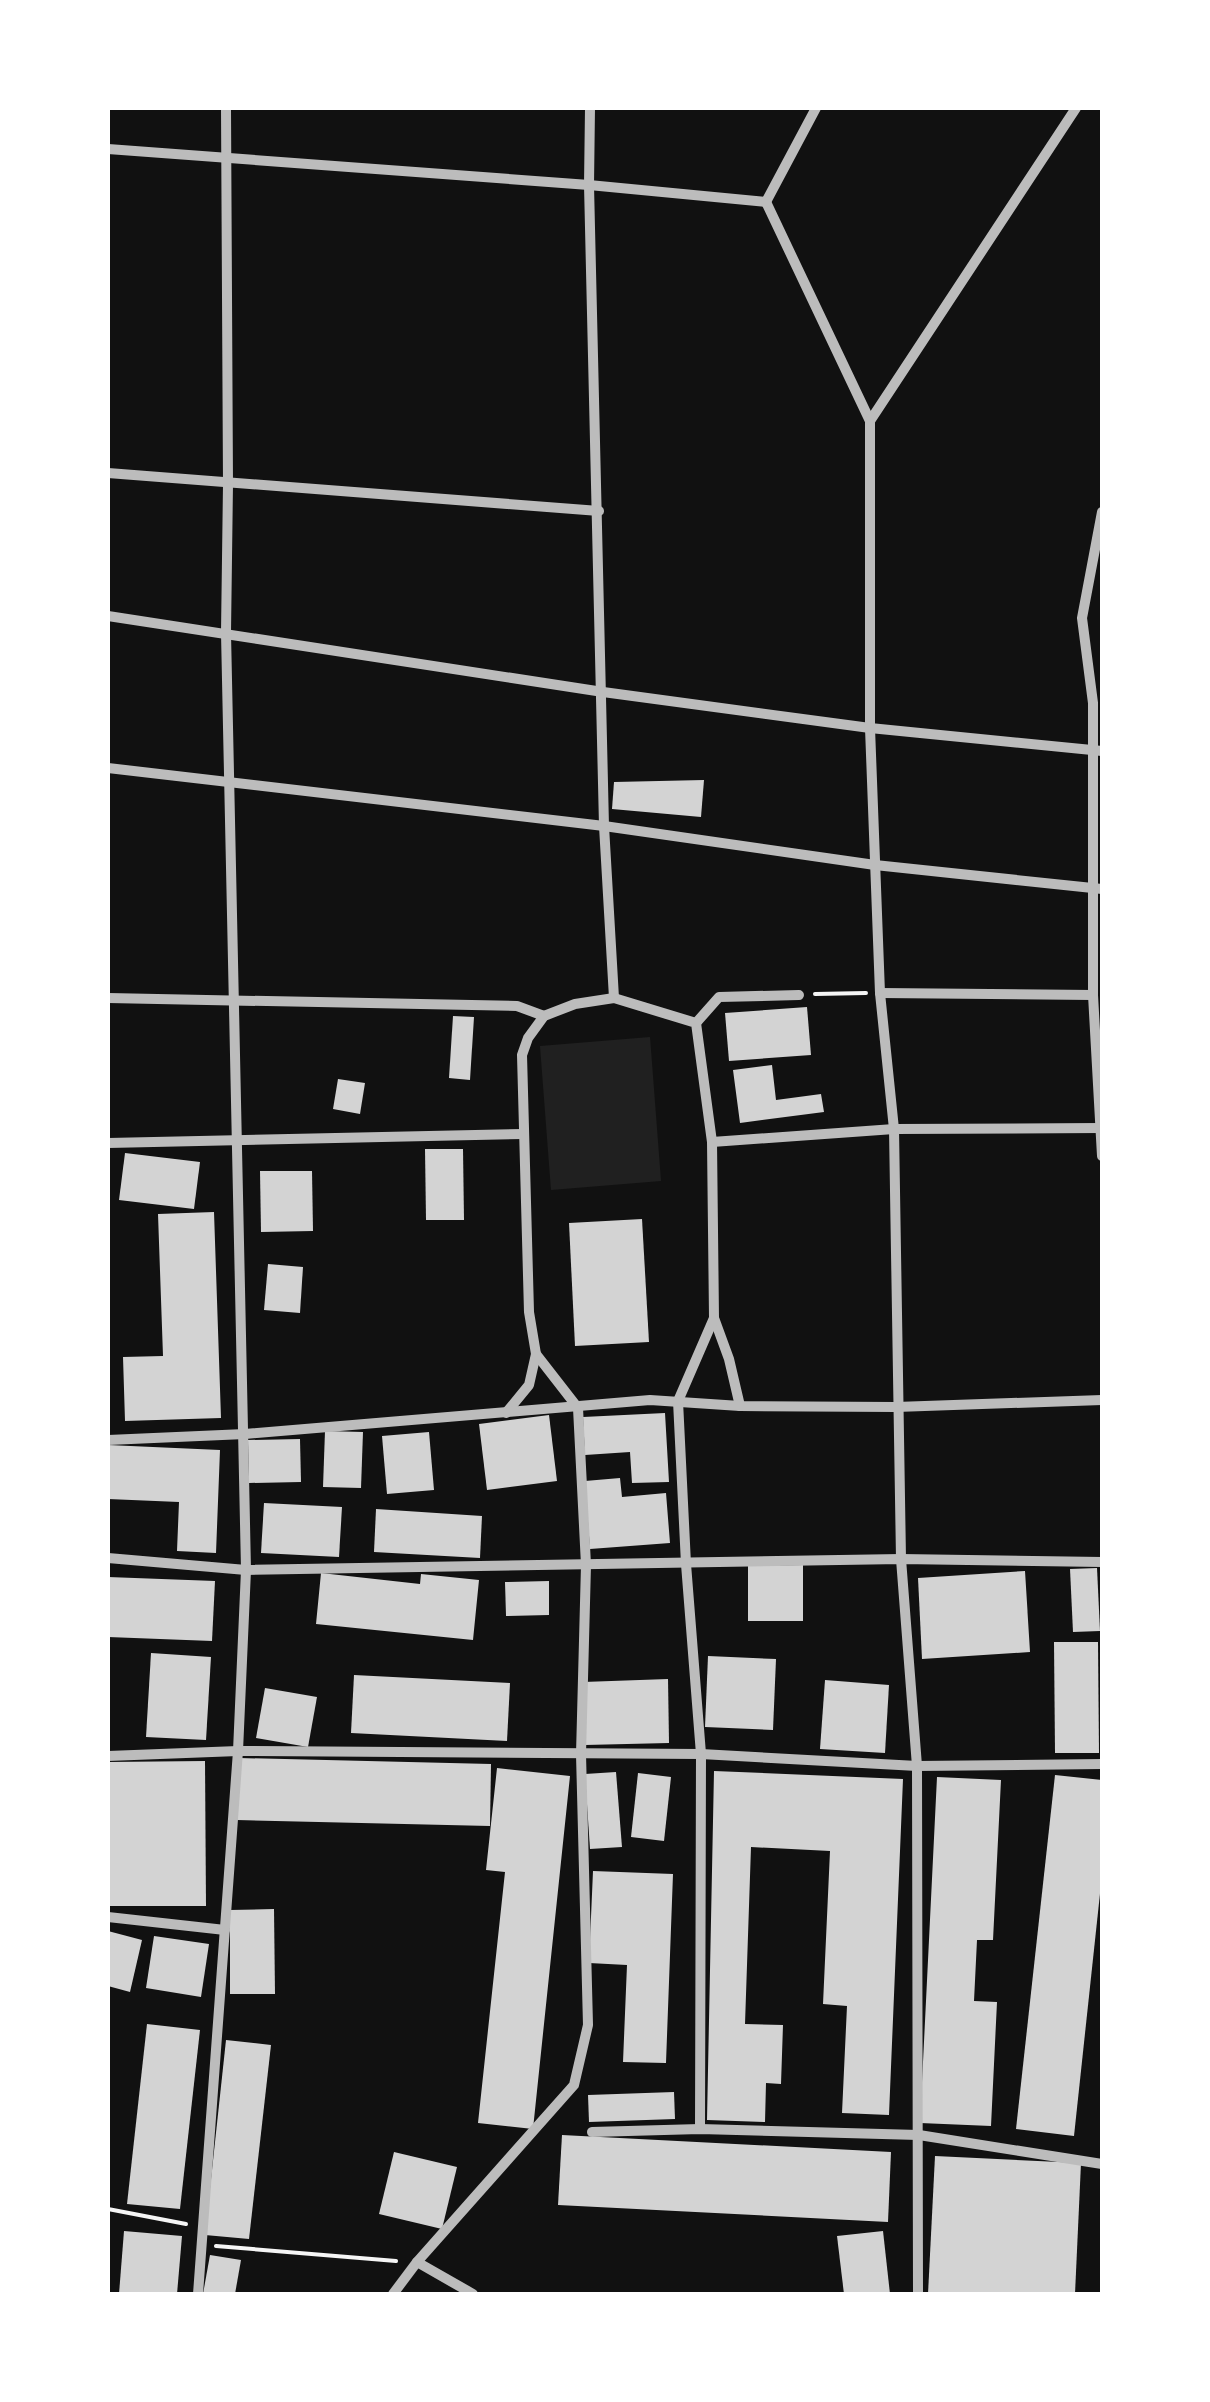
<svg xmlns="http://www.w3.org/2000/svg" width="1210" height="2402" viewBox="0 0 1210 2402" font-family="Ubuntu,sans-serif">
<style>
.green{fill:#202020}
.building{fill:#d3d3d3}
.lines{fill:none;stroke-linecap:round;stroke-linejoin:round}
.path{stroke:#f5f5f5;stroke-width:4}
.minor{stroke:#bcbcbc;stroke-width:10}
</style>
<rect width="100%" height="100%" fill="#111"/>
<!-- green -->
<path class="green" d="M 650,1037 L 661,1181 L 551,1190 L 540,1046 Z"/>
<!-- building -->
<g class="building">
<path d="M 704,780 L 701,817 L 612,809 L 614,782 Z"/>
<path d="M 807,1007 L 811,1055 L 729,1061 L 725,1013 Z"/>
<path d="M 453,1016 L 474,1017 L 470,1080 L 449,1078 Z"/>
<path d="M 772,1065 L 776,1100 L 821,1094 L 824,1112 L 740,1123 L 733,1070 Z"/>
<path d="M 338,1079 L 365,1083 L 360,1114 L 333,1109 Z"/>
<path d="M 425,1149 L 463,1149 L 464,1220 L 426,1220 Z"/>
<path d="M 125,1153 L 200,1162 L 194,1209 L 119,1200 Z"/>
<path d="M 260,1171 L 312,1171 L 313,1231 L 261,1232 Z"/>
<path d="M 214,1212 L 221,1418 L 125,1421 L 123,1357 L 163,1356 L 158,1214 Z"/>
<path d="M 642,1219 L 649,1342 L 575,1346 L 569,1223 Z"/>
<path d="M 268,1264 L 303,1267 L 300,1313 L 264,1310 Z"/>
<path d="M 665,1413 L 669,1482 L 632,1483 L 630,1452 L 585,1455 L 583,1417 Z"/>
<path d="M 549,1415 L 557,1481 L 487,1490 L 479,1424 Z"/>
<path d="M 325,1431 L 363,1432 L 361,1488 L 323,1487 Z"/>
<path d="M 429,1432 L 434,1490 L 387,1494 L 382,1436 Z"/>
<path d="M 300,1439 L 301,1482 L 249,1483 L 248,1440 Z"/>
<path d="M 108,1445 L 220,1450 L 216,1553 L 177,1551 L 179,1502 L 108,1499 Z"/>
<path d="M 620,1478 L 622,1497 L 666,1493 L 670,1543 L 590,1549 L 585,1481 Z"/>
<path d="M 264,1503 L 342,1507 L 339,1557 L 261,1553 Z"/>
<path d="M 376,1509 L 482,1516 L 480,1558 L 374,1552 Z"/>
<path d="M 803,1565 L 803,1621 L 748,1621 L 748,1566 Z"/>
<path d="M 1097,1568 L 1100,1631 L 1073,1632 L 1070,1569 Z"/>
<path d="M 1025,1571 L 1030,1652 L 922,1659 L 918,1578 Z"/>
<path d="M 321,1573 L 420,1584 L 421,1574 L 479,1580 L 473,1640 L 316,1624 Z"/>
<path d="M 108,1577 L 215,1581 L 212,1641 L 108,1637 Z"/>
<path d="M 549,1581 L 549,1615 L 506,1616 L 505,1582 Z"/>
<path d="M 1054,1642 L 1098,1642 L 1099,1753 L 1055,1753 Z"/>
<path d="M 151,1653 L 211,1657 L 206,1740 L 146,1737 Z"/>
<path d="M 708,1656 L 776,1659 L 773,1730 L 705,1727 Z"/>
<path d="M 354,1675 L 510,1683 L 507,1741 L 351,1733 Z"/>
<path d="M 668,1679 L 669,1743 L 585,1745 L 583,1682 Z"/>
<path d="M 825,1680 L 889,1685 L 885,1753 L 820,1749 Z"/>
<path d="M 265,1688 L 317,1697 L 308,1747 L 256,1738 Z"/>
<path d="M 239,1758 L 491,1764 L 490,1826 L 237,1820 Z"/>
<path d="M 205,1761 L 206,1906 L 108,1906 L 108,1762 Z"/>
<path d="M 497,1768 L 570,1776 L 533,2129 L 478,2123 L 505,1872 L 486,1870 Z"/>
<path d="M 714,1771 L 903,1779 L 889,2115 L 842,2113 L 847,2006 L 823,2004 L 830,1851 L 751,1847 L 745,2024 L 783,2025 L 781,2084 L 766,2083 L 765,2122 L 707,2120 Z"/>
<path d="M 616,1772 L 622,1847 L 590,1849 L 585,1774 Z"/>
<path d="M 638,1773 L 671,1777 L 664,1841 L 631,1837 Z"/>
<path d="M 1055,1775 L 1102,1780 L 1102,1875 L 1074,2136 L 1016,2129 Z"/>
<path d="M 937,1777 L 1001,1780 L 993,1940 L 977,1940 L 974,2001 L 997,2002 L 991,2126 L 920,2123 Z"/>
<path d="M 593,1871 L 673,1874 L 666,2063 L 623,2062 L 627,1965 L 589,1963 Z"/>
<path d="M 274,1909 L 275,1994 L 230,1994 L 230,1910 Z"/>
<path d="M 108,1931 L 142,1940 L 130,1992 L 108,1986 Z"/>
<path d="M 154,1936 L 209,1944 L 201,1997 L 146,1988 Z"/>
<path d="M 147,2024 L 200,2030 L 180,2209 L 127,2204 Z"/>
<path d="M 226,2040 L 271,2045 L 249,2239 L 205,2235 Z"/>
<path d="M 674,2092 L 675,2119 L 589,2122 L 588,2095 Z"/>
<path d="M 562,2135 L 891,2152 L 888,2222 L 558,2205 Z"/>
<path d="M 394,2152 L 457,2167 L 442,2229 L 379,2214 Z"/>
<path d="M 935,2156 L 1081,2163 L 1075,2294 L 928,2294 Z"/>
<path d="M 124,2231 L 182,2236 L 177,2294 L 119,2294 Z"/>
<path d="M 883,2231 L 890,2294 L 844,2294 L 837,2236 Z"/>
<path d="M 210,2255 L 241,2260 L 235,2294 L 203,2294 Z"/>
</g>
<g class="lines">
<!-- path -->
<g class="path">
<path d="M 815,994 L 866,993"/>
<path d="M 108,2209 L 186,2224"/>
<path d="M 216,2246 L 396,2261"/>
</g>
<!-- minor -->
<g class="minor">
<path d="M 590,108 L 589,185 L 604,826 L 614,998"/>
<path d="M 108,149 L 589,185 L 766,202"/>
<path d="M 766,202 L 870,421 L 870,728 L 880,993 L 894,1129 L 901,1559 L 917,1766 L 918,2294"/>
<path d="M 766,202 L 816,108"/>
<path d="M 870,421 L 1076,108"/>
<path d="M 108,473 L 599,511"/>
<path d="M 1102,512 L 1082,618 L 1093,703 L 1093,995 L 1102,1156"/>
<path d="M 108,616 L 603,692 L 870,728 L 1102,751"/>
<path d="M 108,768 L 604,826 L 875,865 L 1102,889"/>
<path d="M 880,993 L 1093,995"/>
<path d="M 108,998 L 517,1006 L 544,1016"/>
<path d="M 696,1023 L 719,997 L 799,995"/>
<path d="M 712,1142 L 894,1129 L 1102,1128"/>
<path d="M 108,1143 L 523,1134"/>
<path d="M 714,1318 L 729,1359 L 740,1406"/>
<path d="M 506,1413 L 529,1385 L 536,1354"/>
<path d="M 108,1440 L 245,1434 L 650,1400 L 740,1406 L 896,1407 L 1102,1400"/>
<path d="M 108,1558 L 246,1570 L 901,1559 L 1102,1562"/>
<path d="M 108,1756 L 238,1751 L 701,1754 L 917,1766 L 1102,1764"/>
<path d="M 108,1917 L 225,1930"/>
<path d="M 592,2132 L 700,2129 L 919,2135 L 1102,2164"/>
<path d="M 417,2262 L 473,2294"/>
<path d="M 198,2294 L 238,1751 L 246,1570 L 226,633 L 228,484 L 226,108"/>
<path d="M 393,2294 L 417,2262 L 574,2085 L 588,2025 L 581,1754 L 586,1565 L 578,1408 L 536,1354 L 529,1312 L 522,1055 L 528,1038 L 544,1016 L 575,1004 L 614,998 L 696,1023 L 712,1142 L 714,1318 L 678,1401 L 686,1564 L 701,1754 L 700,2129"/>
</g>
</g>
<!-- border -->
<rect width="1210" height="2402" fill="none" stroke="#ffffff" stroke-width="220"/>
</svg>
